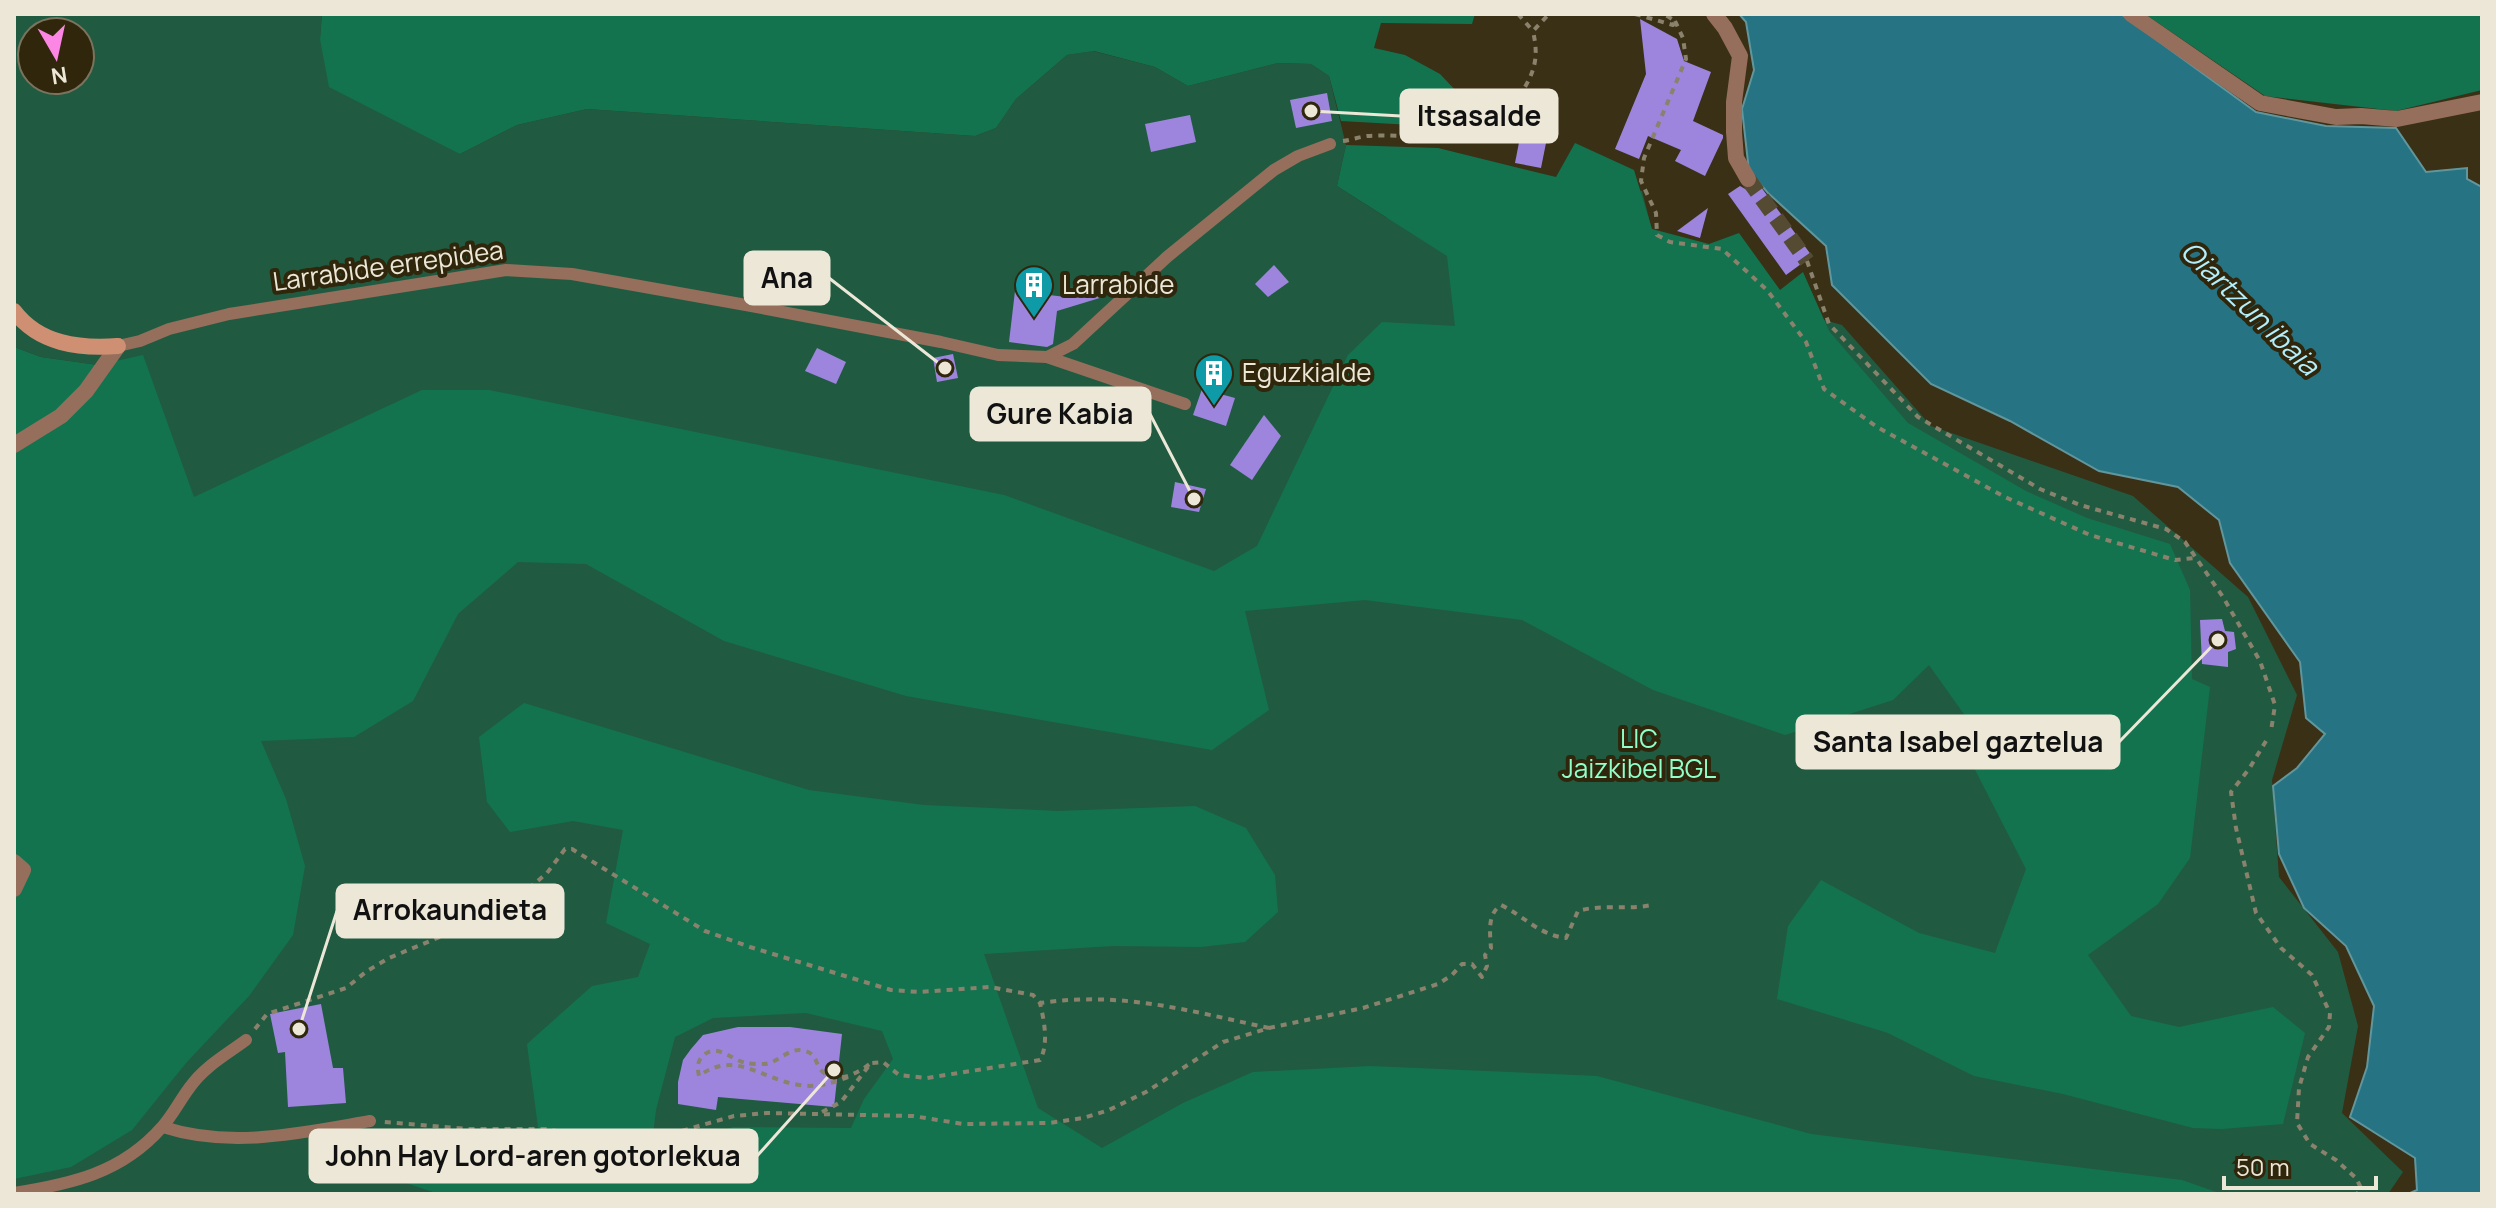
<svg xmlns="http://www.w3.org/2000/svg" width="2496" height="1208" viewBox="0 0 2496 1208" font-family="Manrope,sans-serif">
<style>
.green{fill:#205b41;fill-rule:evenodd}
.forest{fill:#13734f;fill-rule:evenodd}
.water{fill:#267383;stroke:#61969c;stroke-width:2}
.building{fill:#9d85dd}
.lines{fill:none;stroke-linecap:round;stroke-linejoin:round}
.street-tunnel{stroke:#554b33;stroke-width:16;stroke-dasharray:16 8;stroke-linecap:butt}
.path{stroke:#8a826c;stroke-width:4;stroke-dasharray:6 6;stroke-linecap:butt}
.lane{stroke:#966e5c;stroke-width:12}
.street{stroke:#966e5c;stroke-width:16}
.secondary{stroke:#ce8f73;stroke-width:16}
.labels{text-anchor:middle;stroke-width:8;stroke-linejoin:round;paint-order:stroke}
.street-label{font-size:26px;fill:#ece7d7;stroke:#2f260b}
.poi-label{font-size:26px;fill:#ece7d7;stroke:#2f260b;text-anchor:start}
.park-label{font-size:26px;fill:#90ffca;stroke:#2f260b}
.water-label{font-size:28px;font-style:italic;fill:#b3eefd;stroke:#2f260b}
.leader{fill:none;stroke:#ece7d7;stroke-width:3}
.callout-dot{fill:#ece7d7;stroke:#2f260b;stroke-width:3}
.callout{fill:#ece7d7;stroke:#ece7d7;stroke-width:3}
.callout-label{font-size:28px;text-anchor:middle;font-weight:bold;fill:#111}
</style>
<rect width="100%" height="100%" fill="#3a3016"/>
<!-- green -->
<path class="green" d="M 14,14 L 322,14 L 320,39 L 460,154 L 517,125 L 587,109 L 975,136 L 996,128 L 1016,99 L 1067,55 L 1093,51 L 1155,67 L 1188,86 L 1278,63 L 1311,64 L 1329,76 L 1346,145 L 1337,186 L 1387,218 L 1398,213 L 1423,158 L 1642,191 L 1662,269 L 1775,306 L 1842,325 L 1931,426 L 2133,496 L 2248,597 L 2297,695 L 2272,780 L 2279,877 L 2338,952 L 2358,1026 L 2342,1113 L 2403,1172 L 2388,1194 L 14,1194 L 14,459 L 98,365 L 41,357 L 14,347 ZM 32,32 L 80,32 L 80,80 L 32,80 Z"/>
<!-- forest -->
<g class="forest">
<path d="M 322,14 L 1475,14 L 1472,24 L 1381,23 L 1374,48 L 1405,55 L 1440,74 L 1476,112 L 1430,126 L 1341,121 L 1329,76 L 1311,64 L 1278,63 L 1188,86 L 1155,67 L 1094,51 L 1067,55 L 1016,99 L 996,128 L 975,136 L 587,109 L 517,125 L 460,154 L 329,87 L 320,39 Z"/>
<path d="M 2145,14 L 2482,14 L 2482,90 L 2396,111 L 2265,96 Z"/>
<path d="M 1575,143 L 1634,170 L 1652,229 L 1709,244 L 1739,233 L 1780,290 L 1803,272 L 1829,331 L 1908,423 L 2026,491 L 2087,518 L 2170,544 L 2190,590 L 2192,679 L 2210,687 L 2190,858 L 2158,904 L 2088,955 L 2131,1016 L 2179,1027 L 2273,1007 L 2305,1033 L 2283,1124 L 2222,1129 L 2193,1128 L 2063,1094 L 1974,1076 L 1888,1033 L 1777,999 L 1788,926 L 1821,880 L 1919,933 L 1995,953 L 2026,869 L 1968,756 L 1971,724 L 1929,665 L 1893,700 L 1785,735 L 1653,690 L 1522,620 L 1365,600 L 1245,611 L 1269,710 L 1212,750 L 906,696 L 724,641 L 586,564 L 518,562 L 458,614 L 413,701 L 354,737 L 261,741 L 286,799 L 305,866 L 293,935 L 249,996 L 186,1063 L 132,1130 L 71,1167 L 14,1179 L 14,347 L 41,357 L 98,365 L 143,355 L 194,497 L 422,390 L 489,390 L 1004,495 L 1214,571 L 1257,546 L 1348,355 L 1382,322 L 1455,326 L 1447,256 L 1337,186 L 1346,145 L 1438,148 L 1556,177 Z"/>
<path d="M 524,703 L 809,790 L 924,805 L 1058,811 L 1195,806 L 1246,828 L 1275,875 L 1278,912 L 1245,942 L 1201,947 L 1113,946 L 984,954 L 1038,1108 L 1102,1148 L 1183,1103 L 1253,1072 L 1370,1066 L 1597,1076 L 1811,1134 L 2182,1180 L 2222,1194 L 439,1194 L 373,1172 L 388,1137 L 540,1142 L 527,1044 L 592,986 L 638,977 L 650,944 L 606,923 L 623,830 L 573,821 L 510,832 L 487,802 L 479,737 ZM 806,1013 L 882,1031 L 893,1059 L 864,1099 L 851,1128 L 733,1127 L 651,1152 L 656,1110 L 675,1037 L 713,1018 Z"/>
</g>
<!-- water -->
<path class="water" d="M 1739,14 L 2121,14 L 2256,112 L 2326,126 L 2396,128 L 2426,172 L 2467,168 L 2467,179 L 2482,187 L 2482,1194 L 2408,1194 L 2417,1190 L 2415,1158 L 2350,1117 L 2367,1067 L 2374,1006 L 2346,946 L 2304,908 L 2279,854 L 2273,786 L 2297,768 L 2325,734 L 2306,718 L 2300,662 L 2230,563 L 2219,520 L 2178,487 L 2099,471 L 2010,421 L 1931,384 L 1832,285 L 1826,246 L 1768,193 L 1749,171 L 1742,109 L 1754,70 L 1746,22 Z"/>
<!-- building -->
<g class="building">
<path d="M 1640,19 L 1677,39 L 1684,61 L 1711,72 L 1693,121 L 1723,135 L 1723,138 L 1705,176 L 1675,161 L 1681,150 L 1648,136 L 1639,159 L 1615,149 L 1646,74 Z"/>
<path d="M 1327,93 L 1332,121 L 1296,128 L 1290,100 Z"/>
<path d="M 1190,115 L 1196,142 L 1151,152 L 1145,124 Z"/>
<path d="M 1522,127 L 1548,133 L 1541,168 L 1515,163 Z"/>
<path d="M 1758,183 L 1812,256 L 1786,275 L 1728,194 L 1740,186 L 1747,190 L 1753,189 Z"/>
<path d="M 1708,208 L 1700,238 L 1677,231 Z"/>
<path d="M 1274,265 L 1289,282 L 1268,297 L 1255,284 Z"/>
<path d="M 1098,280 L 1103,297 L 1057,311 L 1053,344 L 1047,347 L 1009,342 L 1015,291 L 1074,298 L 1071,288 Z"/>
<path d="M 817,348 L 846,362 L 836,384 L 805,371 Z"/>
<path d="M 953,354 L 958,378 L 937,382 L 933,358 Z"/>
<path d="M 1202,389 L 1235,398 L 1226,426 L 1193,415 Z"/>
<path d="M 1264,415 L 1281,436 L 1252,480 L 1230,465 Z"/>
<path d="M 1175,482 L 1206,489 L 1199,512 L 1171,507 Z"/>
<path d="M 2222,619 L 2225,631 L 2234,632 L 2236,649 L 2228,652 L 2228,667 L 2202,664 L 2200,620 Z"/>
<path d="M 321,1004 L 333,1068 L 343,1068 L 346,1103 L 288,1107 L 285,1052 L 278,1053 L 270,1014 Z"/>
<path d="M 738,1027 L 790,1027 L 842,1034 L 834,1107 L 718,1097 L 716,1110 L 678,1104 L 678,1082 L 683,1060 L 691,1049 L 703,1035 Z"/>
</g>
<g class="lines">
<!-- street-tunnel -->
<path class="street-tunnel" d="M 1748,179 L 1807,261"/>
<!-- path -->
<g class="path">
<path d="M 1518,14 L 1533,31"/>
<path d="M 1635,14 L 1673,25 L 1675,21 L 1664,14"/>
<path d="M 1675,21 L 1683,38 L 1686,59 L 1644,158 L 1641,181 L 1656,213 L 1657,235 L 1670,242 L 1722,249 L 1767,290 L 1806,342 L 1824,389 L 1877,427 L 2005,497 L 2090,535 L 2175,560 L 2195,558"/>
<path d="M 1343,141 C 1351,140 1359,137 1367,136 C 1407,133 1468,146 1502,121 C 1510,116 1515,103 1520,95 C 1535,72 1539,58 1533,31 L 1549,14"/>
<path d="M 1807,261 L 1829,324 L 1918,417 L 2040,489 L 2080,505 L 2166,529 L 2185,542 L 2223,597 L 2260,661 L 2275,705 L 2271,731"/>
<path d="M 2266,741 L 2249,769 L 2231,792 L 2236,828 L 2256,913 L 2281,948 L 2312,975 L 2330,1013 L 2329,1027 L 2308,1057 L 2299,1088 L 2297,1123 L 2310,1144 L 2336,1160 L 2356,1178 L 2361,1188 L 2357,1194"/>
<path d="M 1269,1028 L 1363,1008 L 1438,984 L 1452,975 L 1462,964 L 1472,964 L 1482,977 L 1487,966 L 1485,955 L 1491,948 C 1490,933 1487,914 1501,905 C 1524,916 1539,935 1566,938 L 1578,911 C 1602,904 1627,910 1652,905"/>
<path d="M 255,1029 L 267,1014 L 346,988 L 367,971 L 389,958 L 488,917 L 520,896 L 547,873 L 565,849 L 572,849 L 705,931 L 750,947 L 891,990 L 919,992 L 990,987 L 1033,995 L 1040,1003 C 1124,991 1189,1011 1269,1028 L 1223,1042 L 1146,1092 L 1109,1110 L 1083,1118 L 1049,1123 L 963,1124 L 913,1116 L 767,1113 L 734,1116 L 660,1137 L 616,1142 L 546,1129 L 468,1129 L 384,1122"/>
<path d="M 848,1077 C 832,1083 817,1088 800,1085 C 762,1080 735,1049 699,1076 C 697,1067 697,1060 705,1054 C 718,1044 732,1060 746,1063 C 751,1064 759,1064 764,1064 C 779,1063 789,1046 805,1051 C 816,1054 815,1061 820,1069 C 834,1087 858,1073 871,1063"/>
<path d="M 822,1112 L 841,1102 L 871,1063 L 883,1062 L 899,1075 L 927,1078 L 1040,1060 C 1049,1044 1044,1020 1040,1003"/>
</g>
<!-- lane -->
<g class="lane">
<path d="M 118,346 L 140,341 L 169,329 L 229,314 L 506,270 L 572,274 L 746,305 L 941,342 L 998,355 L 1047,357 L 1185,404"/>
<path d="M 1047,357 L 1073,344 L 1167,257 L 1274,170 L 1298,156 L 1330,144"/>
<path d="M 163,1127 C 231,1149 301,1133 370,1121"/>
<path d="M 14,1193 C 71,1184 122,1173 162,1127 C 173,1115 180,1100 190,1087 C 205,1066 226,1055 246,1040"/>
</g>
<!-- street -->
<g class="street">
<path d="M 1714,14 L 1725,28 L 1740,56 L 1734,102 L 1734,132 L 1736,158 L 1748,179"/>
<path d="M 2131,14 L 2260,103 L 2336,117 L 2361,116 L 2397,119 L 2482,102"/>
<path d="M 14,445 L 61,416 L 86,391 L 118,346"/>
<path d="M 14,862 L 23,870 L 14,889"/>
</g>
<!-- secondary -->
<path class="secondary" d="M 14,311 C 39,344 79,349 118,346"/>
</g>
<!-- icons -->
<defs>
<g id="building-pin" transform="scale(2)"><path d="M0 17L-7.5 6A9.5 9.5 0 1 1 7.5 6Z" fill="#0f9aa8" stroke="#2f260b"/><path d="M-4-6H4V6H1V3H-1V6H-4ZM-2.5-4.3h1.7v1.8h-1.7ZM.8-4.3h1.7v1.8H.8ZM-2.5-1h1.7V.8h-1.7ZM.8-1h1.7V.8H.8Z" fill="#fff"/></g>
</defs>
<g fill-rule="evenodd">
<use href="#building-pin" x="1034" y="285"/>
<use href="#building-pin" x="1214" y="373"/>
</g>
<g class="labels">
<!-- street labels -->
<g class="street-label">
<text transform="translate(388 266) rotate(-8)" y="9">Larrabide errepidea</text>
</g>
<!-- poi labels -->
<g class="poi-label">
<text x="1062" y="294">Larrabide</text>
<text x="1242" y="382">Eguzkialde</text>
</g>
<!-- park labels -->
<g class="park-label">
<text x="1639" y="748">LIC<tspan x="1639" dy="30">Jaizkibel BGL</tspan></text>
</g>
<!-- water labels -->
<g class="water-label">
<text transform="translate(2250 308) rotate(44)" y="10">Oiartzun ibaia</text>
</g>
</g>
<!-- callouts -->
<path class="leader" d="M1311 111L1401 116M945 368L829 278M1194 499L1150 414M2218 640L2119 742M299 1029L337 911M834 1070L757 1156"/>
<g class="callout-dot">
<circle cx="1311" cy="111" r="8"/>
<circle cx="945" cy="368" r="8"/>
<circle cx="1194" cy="499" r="8"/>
<circle cx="2218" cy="640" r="8"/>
<circle cx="299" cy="1029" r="8"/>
<circle cx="834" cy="1070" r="8"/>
</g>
<g class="callout">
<rect x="1401" y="90" width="156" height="52" rx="8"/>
<rect x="745" y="252" width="84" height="52" rx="8"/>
<rect x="971" y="388" width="179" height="52" rx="8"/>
<rect x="1797" y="716" width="322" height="52" rx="8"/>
<rect x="337" y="885" width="226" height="52" rx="8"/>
<rect x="310" y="1130" width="447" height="52" rx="8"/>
</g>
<g class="callout-label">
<text x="1479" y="126">Itsasalde</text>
<text x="787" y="288">Ana</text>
<text x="1060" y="424">Gure Kabia</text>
<text x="1958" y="752">Santa Isabel gaztelua</text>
<text x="450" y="920">Arrokaundieta</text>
<text x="533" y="1166">John Hay Lord-aren gotorlekua</text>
</g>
<!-- border -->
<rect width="2496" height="1208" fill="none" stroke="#ece7d7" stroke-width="32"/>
<!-- north arrow -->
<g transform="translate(56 56) rotate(171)"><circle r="38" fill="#2f260b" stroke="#7b735d" stroke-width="2"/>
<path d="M0-6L14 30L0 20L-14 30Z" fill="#fc86e3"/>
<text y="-12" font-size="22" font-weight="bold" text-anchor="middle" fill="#ece7d7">N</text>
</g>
<!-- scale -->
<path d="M2224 1176v12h152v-12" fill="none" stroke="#ece7d7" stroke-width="4"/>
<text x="2236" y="1176" font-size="24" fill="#ece7d7" stroke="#2f260b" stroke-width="6" paint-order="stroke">50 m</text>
</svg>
